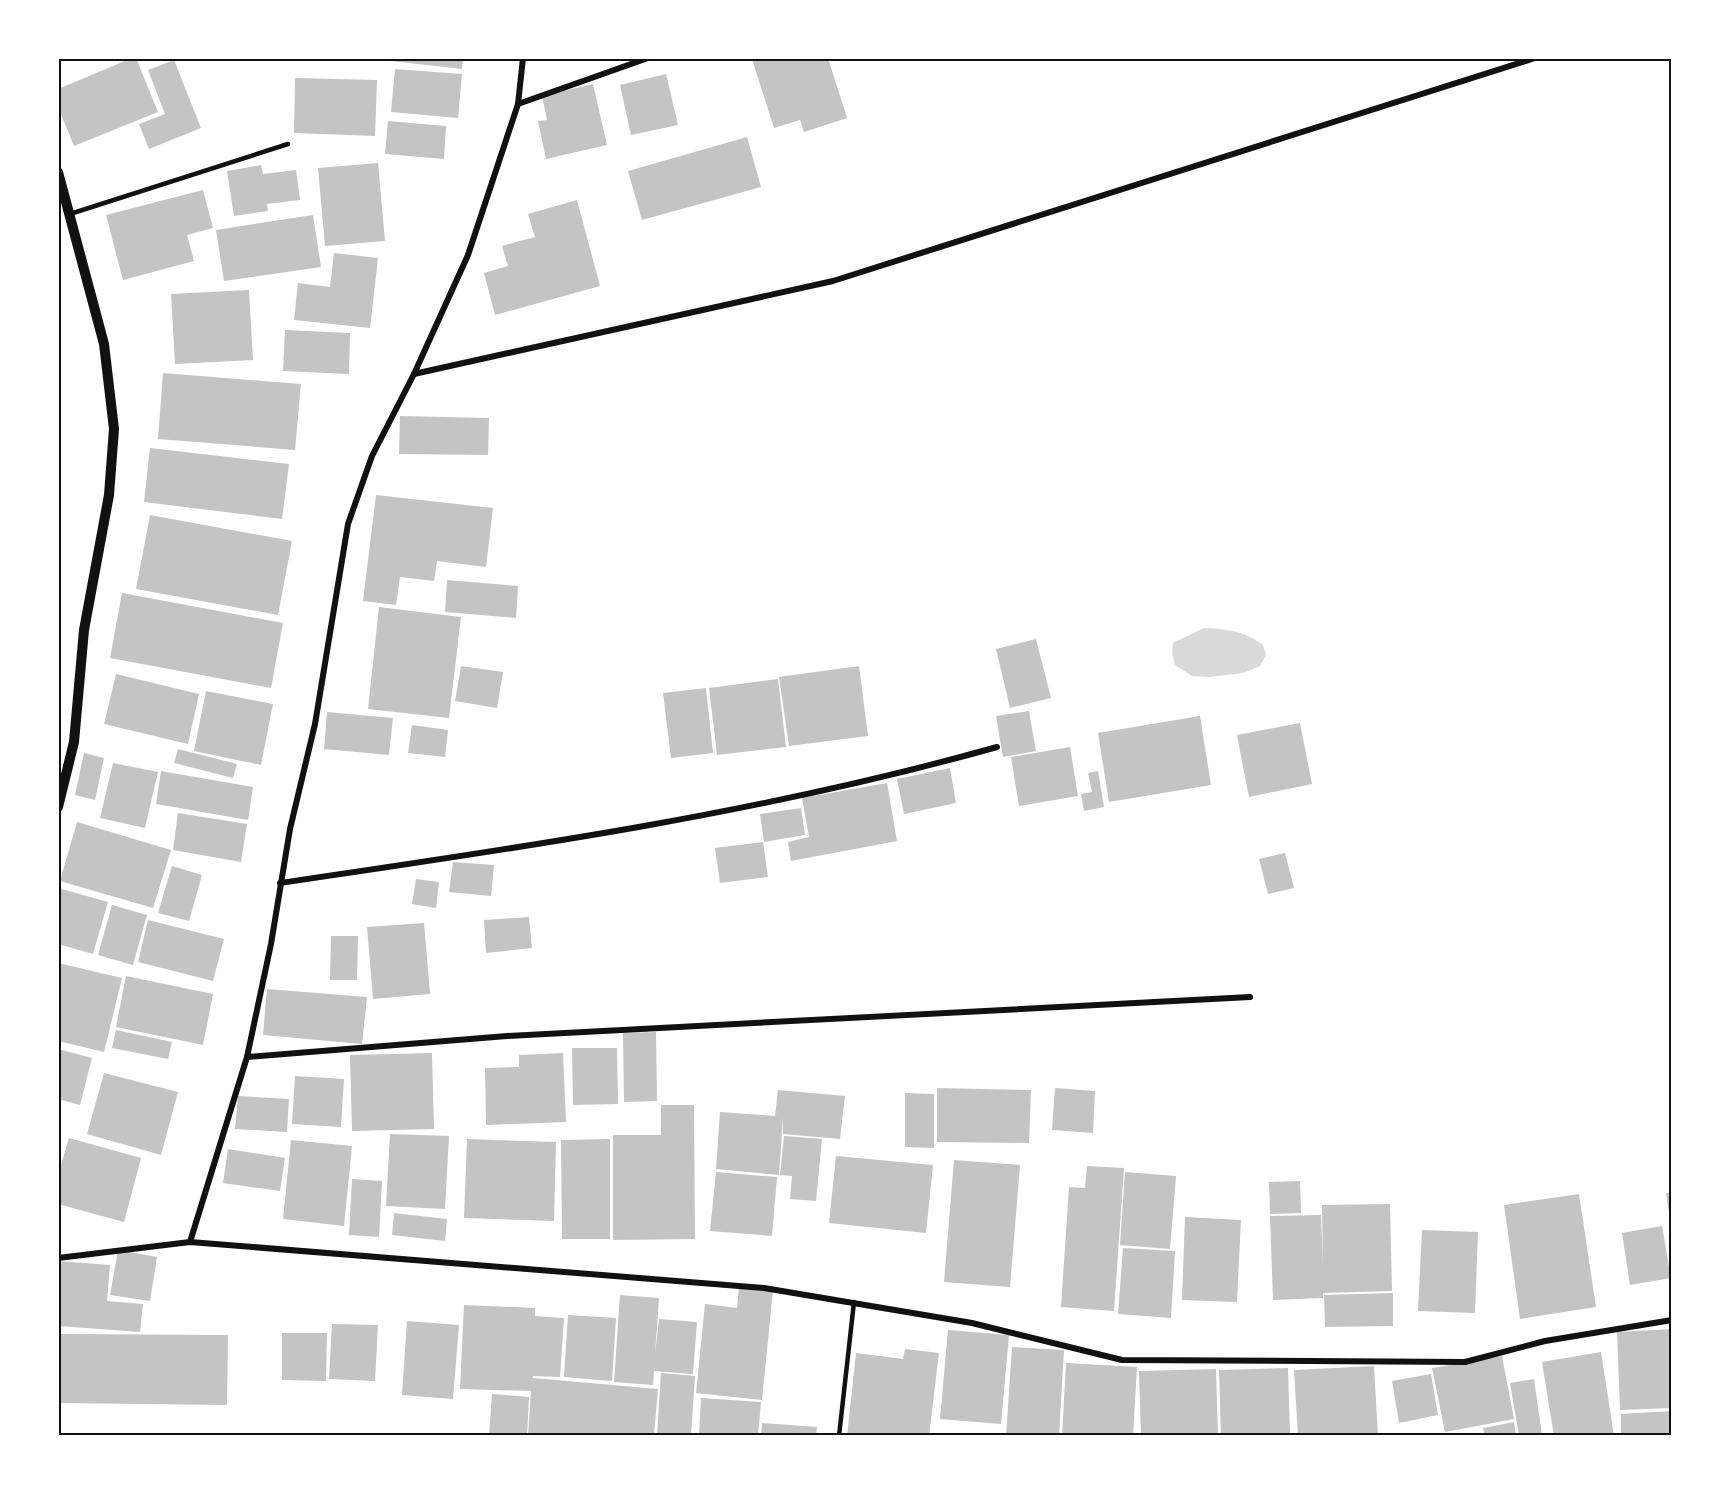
<svg xmlns="http://www.w3.org/2000/svg" width="1730" height="1494" viewBox="0 0 1730 1494" font-family="Manrope,sans-serif">
<style>
.water{fill:#d9d9d9}
.building{fill:#c4c4c4}
.lines{fill:none;stroke-linecap:round;stroke-linejoin:round}
.service{stroke:#111;stroke-width:4.5}
.minor{stroke:#111;stroke-width:6}
.tertiary{stroke:#111;stroke-width:10}
.neatline{fill:none;stroke:#111;stroke-width:2}
</style>
<rect width="100%" height="100%" fill="#fff"/>
<!-- water -->
<path class="water" d="M 1204,628 C 1227,629 1244,631 1263,645 L 1266,655 L 1260,666 L 1243,673 L 1210,677 L 1192,676 L 1175,665 L 1172,652 L 1173,643 Z"/>
<!-- building -->
<g class="building">
<path d="M 132,58 L 136,58 L 158,112 L 74,146 L 58,107 L 58,89 Z"/>
<path d="M 391,58 L 463,58 L 462,69 L 391,61 Z"/>
<path d="M 828,58 L 847,118 L 804,132 L 800,120 L 774,128 L 752,59 Z"/>
<path d="M 174,60 L 201,128 L 149,149 L 139,124 L 165,114 L 148,70 Z"/>
<path d="M 395,69 L 462,74 L 458,118 L 391,112 Z"/>
<path d="M 666,74 L 678,125 L 631,135 L 620,85 Z"/>
<path d="M 295,78 L 377,80 L 375,136 L 294,133 Z"/>
<path d="M 593,84 L 607,145 L 546,159 L 538,121 L 547,120 L 542,96 Z"/>
<path d="M 388,121 L 446,126 L 444,159 L 385,154 Z"/>
<path d="M 747,137 L 761,187 L 642,220 L 628,171 Z"/>
<path d="M 378,163 L 385,241 L 325,246 L 318,168 Z"/>
<path d="M 261,165 L 263,174 L 296,170 L 300,200 L 267,204 L 268,211 L 234,216 L 227,171 Z"/>
<path d="M 203,190 L 213,228 L 187,235 L 194,261 L 123,280 L 106,215 Z"/>
<path d="M 577,200 L 600,286 L 495,315 L 484,273 L 508,266 L 502,246 L 535,237 L 528,214 Z"/>
<path d="M 313,215 L 321,267 L 224,281 L 216,230 Z"/>
<path d="M 334,253 L 378,258 L 370,328 L 294,320 L 298,283 L 330,287 Z"/>
<path d="M 249,290 L 253,360 L 175,364 L 171,294 Z"/>
<path d="M 285,330 L 350,333 L 349,374 L 283,371 Z"/>
<path d="M 163,373 L 301,384 L 295,450 L 158,439 Z"/>
<path d="M 400,416 L 489,418 L 488,455 L 399,454 Z"/>
<path d="M 150,448 L 289,464 L 282,519 L 144,502 Z"/>
<path d="M 376,495 L 493,508 L 486,567 L 437,561 L 434,581 L 400,577 L 396,605 L 363,601 Z"/>
<path d="M 150,515 L 292,541 L 278,615 L 136,589 Z"/>
<path d="M 447,580 L 518,586 L 516,618 L 445,612 Z"/>
<path d="M 122,593 L 283,623 L 271,688 L 110,658 Z"/>
<path d="M 379,607 L 461,617 L 449,718 L 368,709 Z"/>
<path d="M 1036,639 L 1051,698 L 1010,708 L 996,649 Z"/>
<path d="M 461,666 L 503,672 L 497,708 L 455,701 Z"/>
<path d="M 859,666 L 868,736 L 789,746 L 779,677 Z"/>
<path d="M 116,674 L 199,694 L 188,744 L 104,724 Z"/>
<path d="M 778,679 L 786,747 L 717,755 L 709,688 Z"/>
<path d="M 706,688 L 713,753 L 671,758 L 663,693 Z"/>
<path d="M 206,691 L 273,704 L 261,765 L 194,751 Z"/>
<path d="M 1029,711 L 1036,751 L 1003,757 L 996,716 Z"/>
<path d="M 327,712 L 393,718 L 389,755 L 324,749 Z"/>
<path d="M 1200,716 L 1211,785 L 1109,802 L 1098,733 Z"/>
<path d="M 1300,723 L 1312,784 L 1249,797 L 1237,735 Z"/>
<path d="M 412,725 L 448,730 L 445,757 L 408,753 Z"/>
<path d="M 1070,747 L 1078,796 L 1019,806 L 1011,757 Z"/>
<path d="M 178,749 L 237,764 L 233,778 L 174,763 Z"/>
<path d="M 84,753 L 104,758 L 95,800 L 75,795 Z"/>
<path d="M 113,763 L 158,772 L 145,828 L 100,818 Z"/>
<path d="M 950,768 L 956,803 L 904,814 L 897,779 Z"/>
<path d="M 161,771 L 253,787 L 248,820 L 156,804 Z"/>
<path d="M 1098,771 L 1104,807 L 1084,811 L 1081,794 L 1092,792 L 1088,773 Z"/>
<path d="M 887,783 L 897,841 L 791,861 L 788,842 L 809,837 L 802,798 Z"/>
<path d="M 801,808 L 805,835 L 764,842 L 760,814 Z"/>
<path d="M 178,813 L 247,824 L 241,862 L 173,850 Z"/>
<path d="M 77,822 L 171,850 L 153,908 L 60,881 Z"/>
<path d="M 763,842 L 768,877 L 720,883 L 715,848 Z"/>
<path d="M 1285,853 L 1294,888 L 1268,894 L 1259,859 Z"/>
<path d="M 453,862 L 494,865 L 491,896 L 449,892 Z"/>
<path d="M 172,866 L 202,875 L 189,921 L 158,913 Z"/>
<path d="M 416,879 L 439,882 L 436,908 L 412,904 Z"/>
<path d="M 58,888 L 108,902 L 93,954 L 58,944 Z"/>
<path d="M 112,905 L 147,915 L 133,965 L 98,955 Z"/>
<path d="M 529,917 L 532,948 L 486,953 L 484,920 Z"/>
<path d="M 148,920 L 224,939 L 213,981 L 138,962 Z"/>
<path d="M 424,923 L 430,994 L 373,999 L 367,927 Z"/>
<path d="M 331,936 L 358,936 L 357,980 L 330,980 Z"/>
<path d="M 58,963 L 122,978 L 104,1052 L 58,1041 Z"/>
<path d="M 126,976 L 213,994 L 203,1045 L 116,1027 Z"/>
<path d="M 267,989 L 367,997 L 362,1044 L 263,1035 Z"/>
<path d="M 116,1030 L 172,1042 L 168,1059 L 112,1048 Z"/>
<path d="M 656,1032 L 657,1101 L 624,1102 L 623,1033 Z"/>
<path d="M 572,1048 L 617,1048 L 618,1104 L 573,1105 Z"/>
<path d="M 58,1049 L 92,1058 L 80,1105 L 58,1099 Z"/>
<path d="M 432,1053 L 434,1129 L 352,1131 L 350,1055 Z"/>
<path d="M 563,1053 L 566,1122 L 486,1125 L 485,1068 L 519,1067 L 519,1055 Z"/>
<path d="M 104,1073 L 178,1092 L 161,1155 L 87,1134 Z"/>
<path d="M 295,1076 L 344,1079 L 341,1127 L 292,1124 Z"/>
<path d="M 937,1088 L 1031,1090 L 1029,1143 L 937,1142 Z"/>
<path d="M 1055,1088 L 1095,1091 L 1093,1133 L 1052,1130 Z"/>
<path d="M 778,1090 L 845,1096 L 840,1139 L 783,1134 L 783,1117 L 779,1175 L 716,1169 L 720,1112 L 775,1116 Z"/>
<path d="M 905,1093 L 934,1094 L 934,1148 L 905,1147 Z"/>
<path d="M 238,1096 L 289,1099 L 287,1132 L 235,1129 Z"/>
<path d="M 661,1105 L 694,1105 L 695,1239 L 613,1240 L 613,1135 L 661,1135 Z"/>
<path d="M 390,1134 L 449,1136 L 445,1209 L 386,1206 Z"/>
<path d="M 784,1136 L 822,1139 L 816,1201 L 790,1199 L 792,1176 L 780,1175 Z"/>
<path d="M 69,1138 L 141,1158 L 124,1222 L 58,1204 L 58,1175 Z"/>
<path d="M 467,1139 L 556,1142 L 554,1221 L 464,1218 Z"/>
<path d="M 610,1139 L 610,1239 L 562,1239 L 561,1140 Z"/>
<path d="M 291,1140 L 352,1146 L 344,1226 L 283,1219 Z"/>
<path d="M 228,1149 L 285,1158 L 280,1191 L 223,1183 Z"/>
<path d="M 836,1156 L 933,1165 L 926,1233 L 829,1223 Z"/>
<path d="M 954,1160 L 1020,1165 L 1010,1287 L 944,1282 Z"/>
<path d="M 1087,1166 L 1124,1168 L 1114,1311 L 1061,1307 L 1069,1187 L 1085,1188 Z"/>
<path d="M 716,1172 L 777,1177 L 772,1236 L 710,1231 Z"/>
<path d="M 1125,1172 L 1176,1176 L 1170,1249 L 1120,1245 Z"/>
<path d="M 352,1179 L 382,1181 L 379,1237 L 349,1235 Z"/>
<path d="M 1300,1181 L 1301,1213 L 1270,1214 L 1269,1182 Z"/>
<path d="M 1666,1193 L 1672,1193 L 1672,1218 L 1670,1218 Z"/>
<path d="M 1579,1194 L 1596,1307 L 1520,1319 L 1504,1205 Z"/>
<path d="M 1390,1204 L 1392,1291 L 1323,1293 L 1323,1298 L 1273,1300 L 1270,1216 L 1321,1215 L 1323,1266 L 1322,1205 Z"/>
<path d="M 394,1213 L 447,1219 L 445,1241 L 392,1235 Z"/>
<path d="M 1185,1217 L 1241,1220 L 1237,1302 L 1182,1300 Z"/>
<path d="M 1662,1226 L 1671,1278 L 1630,1285 L 1622,1233 Z"/>
<path d="M 1422,1230 L 1478,1232 L 1475,1313 L 1418,1311 Z"/>
<path d="M 1123,1248 L 1175,1251 L 1171,1318 L 1118,1314 Z"/>
<path d="M 118,1250 L 157,1257 L 150,1301 L 110,1295 Z"/>
<path d="M 58,1261 L 110,1265 L 107,1301 L 143,1304 L 140,1332 L 58,1326 Z"/>
<path d="M 739,1286 L 773,1290 L 762,1400 L 696,1393 L 705,1304 L 737,1308 Z"/>
<path d="M 1393,1293 L 1393,1326 L 1325,1327 L 1324,1295 Z"/>
<path d="M 620,1295 L 659,1298 L 655,1355 L 659,1319 L 697,1322 L 693,1374 L 654,1371 L 653,1385 L 614,1382 Z"/>
<path d="M 464,1305 L 535,1308 L 535,1316 L 564,1318 L 560,1377 L 533,1376 L 533,1378 L 658,1389 L 654,1436 L 528,1436 L 531,1391 L 460,1389 Z"/>
<path d="M 568,1315 L 616,1318 L 612,1381 L 564,1377 Z"/>
<path d="M 407,1321 L 459,1325 L 453,1399 L 402,1395 Z"/>
<path d="M 332,1324 L 378,1325 L 375,1381 L 329,1379 Z"/>
<path d="M 1672,1329 L 1672,1408 L 1620,1410 L 1617,1332 Z"/>
<path d="M 948,1330 L 1009,1335 L 1001,1424 L 940,1419 Z"/>
<path d="M 282,1333 L 327,1333 L 326,1381 L 282,1380 Z"/>
<path d="M 58,1334 L 228,1335 L 227,1405 L 58,1403 Z"/>
<path d="M 1012,1347 L 1064,1350 L 1059,1436 L 1006,1436 Z"/>
<path d="M 905,1349 L 939,1353 L 929,1436 L 847,1436 L 856,1353 L 903,1359 Z"/>
<path d="M 1601,1352 L 1614,1436 L 1554,1436 L 1542,1362 Z"/>
<path d="M 1502,1356 L 1514,1419 L 1445,1432 L 1432,1368 Z"/>
<path d="M 1066,1363 L 1137,1367 L 1133,1436 L 1062,1436 Z"/>
<path d="M 1374,1366 L 1378,1436 L 1298,1436 L 1294,1370 Z"/>
<path d="M 1288,1368 L 1290,1436 L 1221,1436 L 1219,1370 Z"/>
<path d="M 1216,1369 L 1218,1436 L 1141,1436 L 1139,1371 Z"/>
<path d="M 661,1373 L 695,1376 L 691,1436 L 657,1436 Z"/>
<path d="M 1431,1374 L 1438,1415 L 1399,1423 L 1392,1381 Z"/>
<path d="M 1534,1379 L 1542,1435 L 1519,1436 L 1510,1383 Z"/>
<path d="M 492,1394 L 529,1397 L 527,1436 L 489,1436 Z"/>
<path d="M 701,1398 L 761,1402 L 758,1436 L 699,1436 Z"/>
<path d="M 1672,1411 L 1672,1436 L 1621,1436 L 1621,1414 Z"/>
<path d="M 1514,1422 L 1516,1436 L 1485,1436 L 1483,1428 Z"/>
<path d="M 762,1423 L 817,1427 L 816,1436 L 761,1436 Z"/>
</g>
<g class="lines">
<!-- service -->
<g class="service">
<path d="M 70,214 L 288,144"/>
<path d="M 839,1436 L 854,1302"/>
</g>
<!-- minor -->
<g class="minor">
<path d="M 518,104 L 648,58"/>
<path d="M 414,374 L 833,281 L 1535,58"/>
<path d="M 280,883 C 520,848 763,813 997,747"/>
<path d="M 247,1057 L 507,1036 L 1250,997"/>
<path d="M 190,1242 L 247,1057 L 271,944 L 290,829 L 315,724 L 348,524 L 372,456 L 414,374 L 468,255 L 518,104 L 523,58"/>
<path d="M 58,1258 L 190,1242 L 764,1288 L 972,1323 L 1122,1360 L 1465,1362 L 1545,1341 L 1672,1320"/>
</g>
<!-- tertiary -->
<path class="tertiary" d="M 58,172 L 104,344 L 114,429 L 109,495 L 84,630 L 74,742 L 58,807"/>
</g>
<!-- border -->
<rect width="1730" height="1494" fill="none" stroke="#ffffff" stroke-width="120"/>
<rect x="60" y="60" width="1610" height="1374" class="neatline"/>
</svg>
